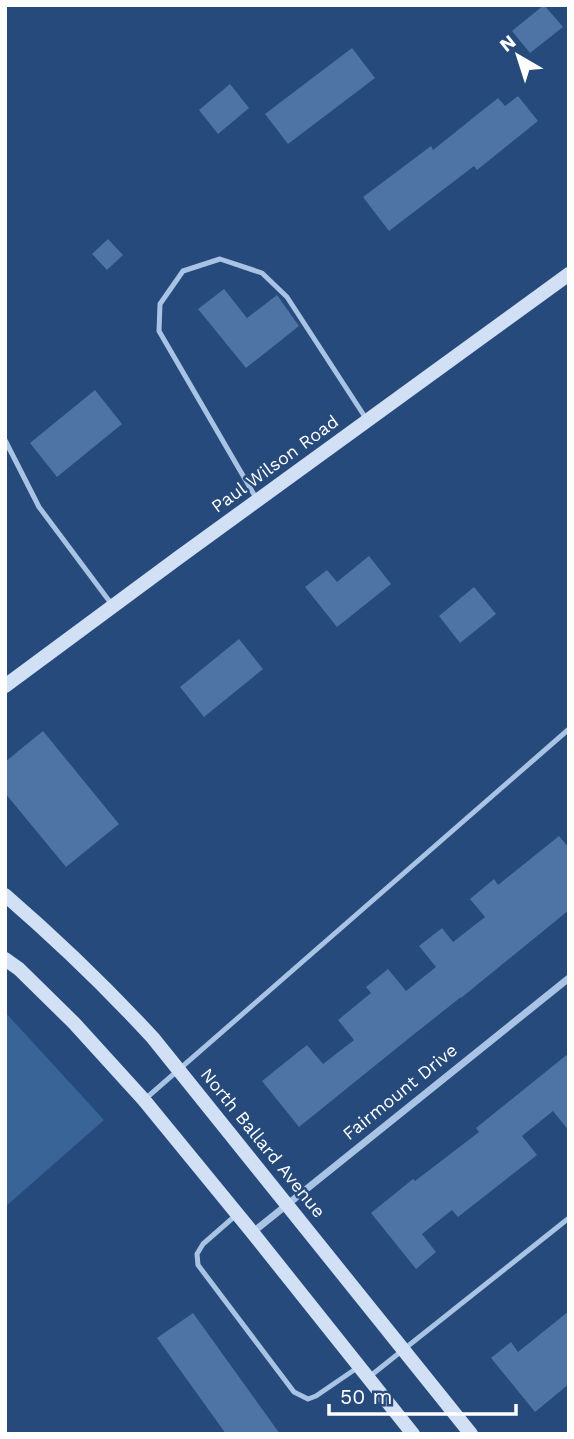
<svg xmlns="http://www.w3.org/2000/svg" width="574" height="1439" viewBox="0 0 574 1439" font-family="'Work Sans',sans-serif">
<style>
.green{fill:#386498}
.building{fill:#4d74a4}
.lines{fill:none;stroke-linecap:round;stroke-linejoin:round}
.lane{stroke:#a8c3e4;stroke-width:5}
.street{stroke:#a8c3e4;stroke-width:7}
.secondary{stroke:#d1e0f4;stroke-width:14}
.labels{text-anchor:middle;stroke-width:5;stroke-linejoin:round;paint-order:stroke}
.street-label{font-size:18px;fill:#fff;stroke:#254a7b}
</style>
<rect width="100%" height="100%" fill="#254a7b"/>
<!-- green -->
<path class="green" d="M 5,1012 L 104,1120 L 5,1207 Z"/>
<!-- building -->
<g class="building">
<path d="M 544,5 L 563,27 L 530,53 L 512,31 Z"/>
<path d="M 352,48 L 375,78 L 288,144 L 265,114 Z"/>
<path d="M 230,84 L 249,108 L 218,134 L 199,110 Z"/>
<path d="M 518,96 L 538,121 L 477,170 L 474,166 L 389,231 L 363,197 L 431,146 L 433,150 L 498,98 L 505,106 Z"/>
<path d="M 108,239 L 123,255 L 107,270 L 92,254 Z"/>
<path d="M 224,289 L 247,318 L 277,295 L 299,326 L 246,368 L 198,309 Z"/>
<path d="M 95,390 L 122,424 L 57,477 L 30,443 Z"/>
<path d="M 369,556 L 391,584 L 337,627 L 305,587 L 327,570 L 337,582 Z"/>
<path d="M 474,587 L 496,614 L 460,643 L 439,616 Z"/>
<path d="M 239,639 L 263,669 L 204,717 L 180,687 Z"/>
<path d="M 43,731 L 119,824 L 66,867 L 5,793 L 5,762 Z"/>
<path d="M 559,836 L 569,848 L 569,910 L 461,998 L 461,997 L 408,1039 L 299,1127 L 262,1081 L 307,1045 L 323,1064 L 354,1040 L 338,1020 L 371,993 L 366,987 L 388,969 L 406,991 L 436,967 L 419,946 L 442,928 L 453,942 L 485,917 L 470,899 L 494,879 L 498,885 Z"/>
<path d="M 569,1053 L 569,1131 L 553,1111 L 522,1136 L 537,1155 L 458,1217 L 452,1210 L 422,1234 L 436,1252 L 416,1269 L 371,1213 L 413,1179 L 415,1181 L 479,1132 L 476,1128 Z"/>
<path d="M 569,1311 L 569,1384 L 535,1412 L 491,1358 L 511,1342 L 518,1352 Z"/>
<path d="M 193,1313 L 280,1434 L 226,1434 L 157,1338 Z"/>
</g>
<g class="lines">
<!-- lane -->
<g class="lane">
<path d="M 5,440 L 39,507 L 113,606"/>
<path d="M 256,498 L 159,331 L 160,304 L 183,271 L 220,259 L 262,273 L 287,297 L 367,420"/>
<path d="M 144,1100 L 569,729"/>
<path d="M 235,1216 L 203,1244 L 197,1254 L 198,1265 L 294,1392 L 308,1399 L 316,1396 L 357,1368"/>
<path d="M 369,1377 L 569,1218"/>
</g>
<!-- street -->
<path class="street" d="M 253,1232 L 569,978"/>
<!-- secondary -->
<g class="secondary">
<path d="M 5,686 L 178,558 L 569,274"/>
<path d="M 5,895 C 57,940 107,988 153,1038 L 471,1434"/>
<path d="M 5,959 L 19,969 L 74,1023 L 144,1100 L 252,1232 L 413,1434"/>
</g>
</g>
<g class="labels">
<!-- street labels -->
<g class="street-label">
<text transform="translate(275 464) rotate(-36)" y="6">Paul Wilson Road</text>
<text transform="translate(400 1092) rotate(-39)" y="6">Fairmount Drive</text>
<text transform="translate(263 1143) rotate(51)" y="6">North Ballard Avenue</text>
</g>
</g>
<!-- border -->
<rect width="574" height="1439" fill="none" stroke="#ffffff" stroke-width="14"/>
<!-- north arrow -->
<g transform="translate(518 56) rotate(321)" stroke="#254a7b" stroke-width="5" paint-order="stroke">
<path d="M0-5L12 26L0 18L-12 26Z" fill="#ffffff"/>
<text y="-10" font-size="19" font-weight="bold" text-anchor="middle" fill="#ffffff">N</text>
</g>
<!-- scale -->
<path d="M329 1404v10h187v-10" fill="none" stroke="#ffffff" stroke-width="3.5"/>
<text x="340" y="1404" font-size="21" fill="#ffffff" stroke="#254a7b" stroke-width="5" paint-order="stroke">50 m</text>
</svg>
